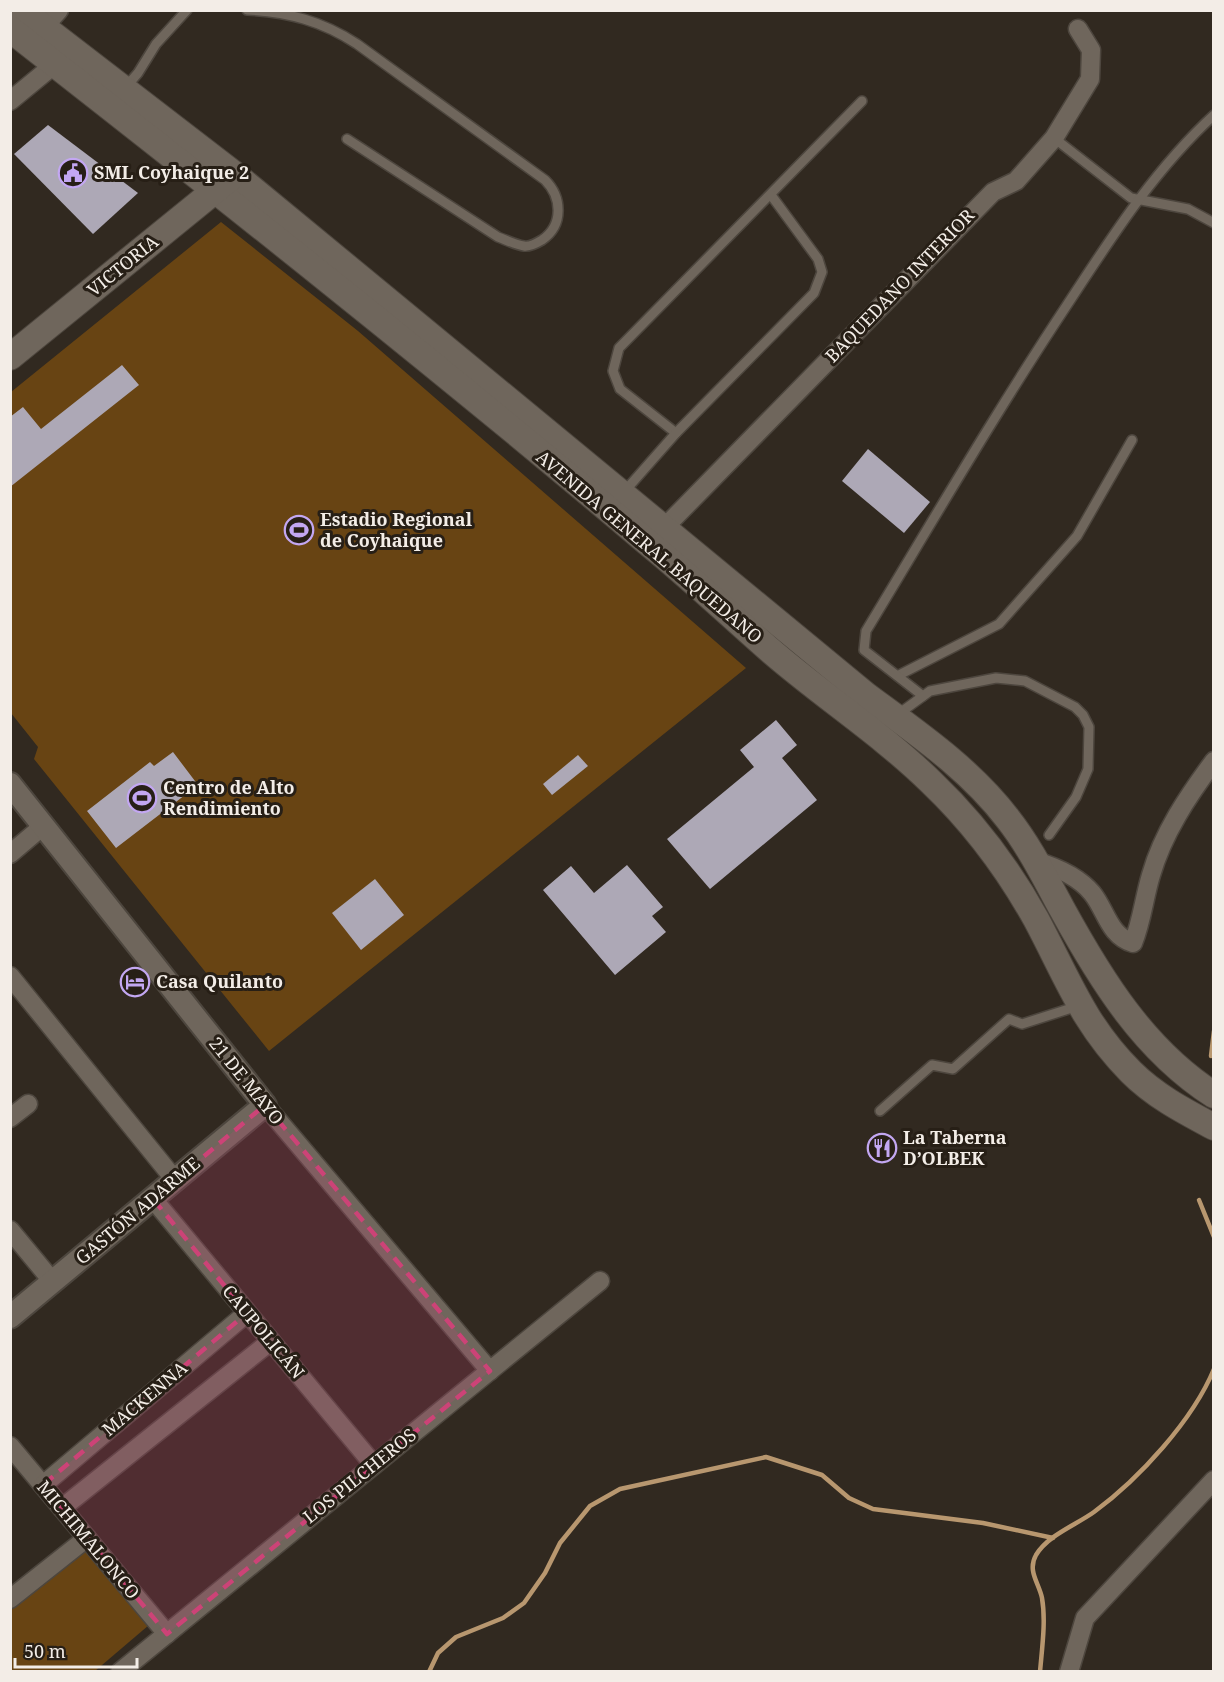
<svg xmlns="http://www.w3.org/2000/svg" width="1224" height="1682" viewBox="0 0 1224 1682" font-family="'Noto Serif',serif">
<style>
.green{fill:#684413}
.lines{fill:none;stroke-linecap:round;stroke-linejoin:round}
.stream{stroke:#b8976f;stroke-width:4.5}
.building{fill:#ada8b6}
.service-casing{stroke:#4d463e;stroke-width:12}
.minor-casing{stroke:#4d463e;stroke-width:21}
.tertiary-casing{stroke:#4d463e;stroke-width:26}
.secondary-casing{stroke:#4d463e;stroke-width:28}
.service{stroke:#6f665c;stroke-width:9}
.minor{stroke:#6f665c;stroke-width:18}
.tertiary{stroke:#6f665c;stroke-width:22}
.secondary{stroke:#6f665c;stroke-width:26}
.marked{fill:#cc4377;fill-opacity:0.2;stroke:#cc4377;stroke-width:4.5;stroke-dasharray:12 8;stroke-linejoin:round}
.labels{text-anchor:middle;stroke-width:6;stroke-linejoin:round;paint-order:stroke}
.poi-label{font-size:18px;font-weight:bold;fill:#f3ede7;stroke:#271f16;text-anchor:start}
.street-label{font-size:18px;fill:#f3ede7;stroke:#271f16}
</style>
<rect width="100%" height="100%" fill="#312920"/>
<!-- green -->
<g class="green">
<path d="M 221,222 L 358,331 L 746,668 L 269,1051 L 34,759 L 38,747 L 11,713 L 11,392 Z"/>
<path d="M 77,1540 L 149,1625 L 95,1671 L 11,1671 L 10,1596 Z"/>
</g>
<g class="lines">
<!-- stream -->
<g class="stream">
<path d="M 1211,1056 L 1214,1031"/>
<path d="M 1199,1200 L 1214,1237"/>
<path d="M 429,1672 L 438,1653 L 456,1637 L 503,1618 L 524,1603 L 545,1573 L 560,1543 L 590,1506 L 620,1489 L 766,1457 L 822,1475 L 849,1498 L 873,1509 L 983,1523 L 1053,1538"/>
<path d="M 1040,1672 C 1042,1648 1046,1621 1042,1598 C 1039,1583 1027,1571 1036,1555 C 1048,1535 1076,1525 1094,1512 C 1139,1479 1193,1420 1214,1369"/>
</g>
</g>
<!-- building -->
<g class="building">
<path d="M 48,125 L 138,193 L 93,234 L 14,154 Z"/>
<path d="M 122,365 L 139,385 L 10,487 L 10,417 L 23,407 L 41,429 Z"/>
<path d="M 868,449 L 930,502 L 904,533 L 842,481 Z"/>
<path d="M 776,720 L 797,745 L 782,758 L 817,800 L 710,889 L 667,839 L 754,767 L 740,750 Z"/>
<path d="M 173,752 L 198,785 L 116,848 L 87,811 L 150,762 L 154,766 Z"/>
<path d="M 578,755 L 588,766 L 552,795 L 543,784 Z"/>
<path d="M 627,865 L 663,907 L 652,916 L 666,932 L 615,975 L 543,890 L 571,866 L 594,893 Z"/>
<path d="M 375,879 L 404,915 L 361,950 L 332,913 Z"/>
</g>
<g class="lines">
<!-- service casing -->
<g class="service-casing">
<g id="service">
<path d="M 247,10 C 288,12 322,21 357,44 L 545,180 C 562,197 564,225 542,240 C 537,243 530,247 524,246 C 516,245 506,240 498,237 L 347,139"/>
<path d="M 125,88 L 138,73 L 156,44 L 187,10"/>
<path d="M 1054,138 L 1131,198 L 1188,209 L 1214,223"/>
<path d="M 676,433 L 620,389 L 613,371 L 619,348 L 862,101"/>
<path d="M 624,492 L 676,433 L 814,293 L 822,272 L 818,259 L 771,195"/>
<path d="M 899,675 L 999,624 L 1077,536 L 1132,440"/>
<path d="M 923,696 L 864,650 L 866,631 C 932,522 996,412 1067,305 C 1111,238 1154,170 1214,115"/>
<path d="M 897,715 L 930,691 L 996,678 L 1025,681 L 1075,707 L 1083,715 L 1089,727 L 1088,769 L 1076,797 L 1049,835"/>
<path d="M 880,1111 L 932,1065 L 953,1069 L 1009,1019 L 1022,1024 L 1078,1006"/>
</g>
</g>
<!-- minor casing -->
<g class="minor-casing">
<g id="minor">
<path d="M 43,28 L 59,10"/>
<path d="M 10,101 L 55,64"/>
<path d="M 664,528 L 993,192 L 1016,181 L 1054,138 L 1090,79 L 1091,50 L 1078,29"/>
<path d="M 10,854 L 43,826"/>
<path d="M 1036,861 C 1056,867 1078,876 1092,893 C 1106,910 1109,936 1133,943 C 1142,921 1144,898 1151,875 C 1163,833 1188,796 1214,761"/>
<path d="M 10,976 L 175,1180"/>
<path d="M 265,1105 L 490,1371"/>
<path d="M 10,1118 L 28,1104"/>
<path d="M 153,1199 L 374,1465"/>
<path d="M 10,1230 L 53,1282"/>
<path d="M 10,1446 L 167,1634"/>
<path d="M 43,1485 L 247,1313"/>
<path d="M 62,1508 L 271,1341"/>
<path d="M 10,1599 L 87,1538"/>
<path d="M 120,1672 L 600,1281"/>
<path d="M 1069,1672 L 1085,1618 L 1214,1480"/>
</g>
</g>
<!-- tertiary casing -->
<g class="tertiary-casing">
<path id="tertiary" d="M 10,784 L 265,1105 L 10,1317"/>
</g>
<!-- secondary casing -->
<g class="secondary-casing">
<g id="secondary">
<path d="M 21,10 L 234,174 L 867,696 C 917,733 970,769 1008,819 C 1030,847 1045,878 1062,909 C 1101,980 1144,1050 1214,1095"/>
<path d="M 10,29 C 225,197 439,366 647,542 C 690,577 730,615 771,651 C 823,696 882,734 931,782 C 974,823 1007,867 1036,919 C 1067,977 1083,1024 1131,1072 C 1155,1096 1184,1111 1214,1127"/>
<path d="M 10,357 L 229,179"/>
</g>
</g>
<!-- service -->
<use href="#service" class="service"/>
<!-- minor -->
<use href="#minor" class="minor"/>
<!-- tertiary -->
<use href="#tertiary" class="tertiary"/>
<!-- secondary -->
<use href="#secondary" class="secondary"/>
</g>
<!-- marked area -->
<path class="marked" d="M 265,1105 L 490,1371 L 167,1634 L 43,1485 L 247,1313 L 153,1199 Z"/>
<!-- icons -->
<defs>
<g id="civic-ring" transform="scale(1.5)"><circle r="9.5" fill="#271f16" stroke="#c3a7f2" stroke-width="1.5"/><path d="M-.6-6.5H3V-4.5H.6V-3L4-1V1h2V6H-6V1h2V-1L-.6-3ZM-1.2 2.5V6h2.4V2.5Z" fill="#c3a7f2"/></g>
<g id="stadium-ring" transform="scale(1.5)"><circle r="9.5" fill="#271f16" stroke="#c3a7f2" stroke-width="1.5"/><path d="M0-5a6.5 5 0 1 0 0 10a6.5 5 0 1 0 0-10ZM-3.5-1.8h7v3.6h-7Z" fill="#c3a7f2"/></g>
<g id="hotel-ring" transform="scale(1.5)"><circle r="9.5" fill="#271f16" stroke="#c3a7f2" stroke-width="1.5"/><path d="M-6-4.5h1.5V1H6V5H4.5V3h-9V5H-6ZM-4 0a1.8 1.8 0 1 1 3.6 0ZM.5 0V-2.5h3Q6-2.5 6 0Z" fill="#c3a7f2"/></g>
<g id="restaurant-ring" transform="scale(1.5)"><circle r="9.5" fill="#271f16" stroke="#c3a7f2" stroke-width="1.5"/><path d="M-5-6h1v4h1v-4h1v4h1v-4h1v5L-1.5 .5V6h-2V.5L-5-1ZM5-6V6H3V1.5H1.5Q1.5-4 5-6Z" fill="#c3a7f2"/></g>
</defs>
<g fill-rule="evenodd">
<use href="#civic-ring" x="73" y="173"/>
<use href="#stadium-ring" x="299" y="530"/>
<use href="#stadium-ring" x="142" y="798"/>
<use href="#hotel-ring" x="135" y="982"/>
<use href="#restaurant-ring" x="882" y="1148"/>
</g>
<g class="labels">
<!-- poi labels -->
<g class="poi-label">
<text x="94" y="179">SML Coyhaique 2</text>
<text x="320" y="526">Estadio Regional<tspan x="320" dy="21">de Coyhaique</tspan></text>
<text x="163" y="794">Centro de Alto<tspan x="163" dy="21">Rendimiento</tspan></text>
<text x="156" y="988">Casa Quilanto</text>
<text x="903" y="1144">La Taberna<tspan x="903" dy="21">D’OLBEK</tspan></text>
</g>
<!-- street labels -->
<g class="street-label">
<text transform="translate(123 266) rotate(-39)" y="6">VICTORIA</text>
<text transform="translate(900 286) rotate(-46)" y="6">BAQUEDANO INTERIOR</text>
<text transform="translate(649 547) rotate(40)" y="6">AVENIDA GENERAL BAQUEDANO</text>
<text transform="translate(246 1081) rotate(51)" y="6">21 DE MAYO</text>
<text transform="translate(138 1211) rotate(-40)" y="6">GASTÓN ADARME</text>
<text transform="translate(263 1332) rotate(50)" y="6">CAUPOLICÁN</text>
<text transform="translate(145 1399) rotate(-40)" y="6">MACKENNA</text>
<text transform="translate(360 1476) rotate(-39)" y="6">LOS PILCHEROS</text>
<text transform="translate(88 1540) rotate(50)" y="6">MICHIMALONCO</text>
</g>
</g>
<!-- border -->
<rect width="1224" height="1682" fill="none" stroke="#f3ede7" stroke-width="24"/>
<!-- scale -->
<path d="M15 1658v9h122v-9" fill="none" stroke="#f3ede7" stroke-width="3"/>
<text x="24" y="1658" font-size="18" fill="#f3ede7" stroke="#271f16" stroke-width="4.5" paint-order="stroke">50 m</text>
</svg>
